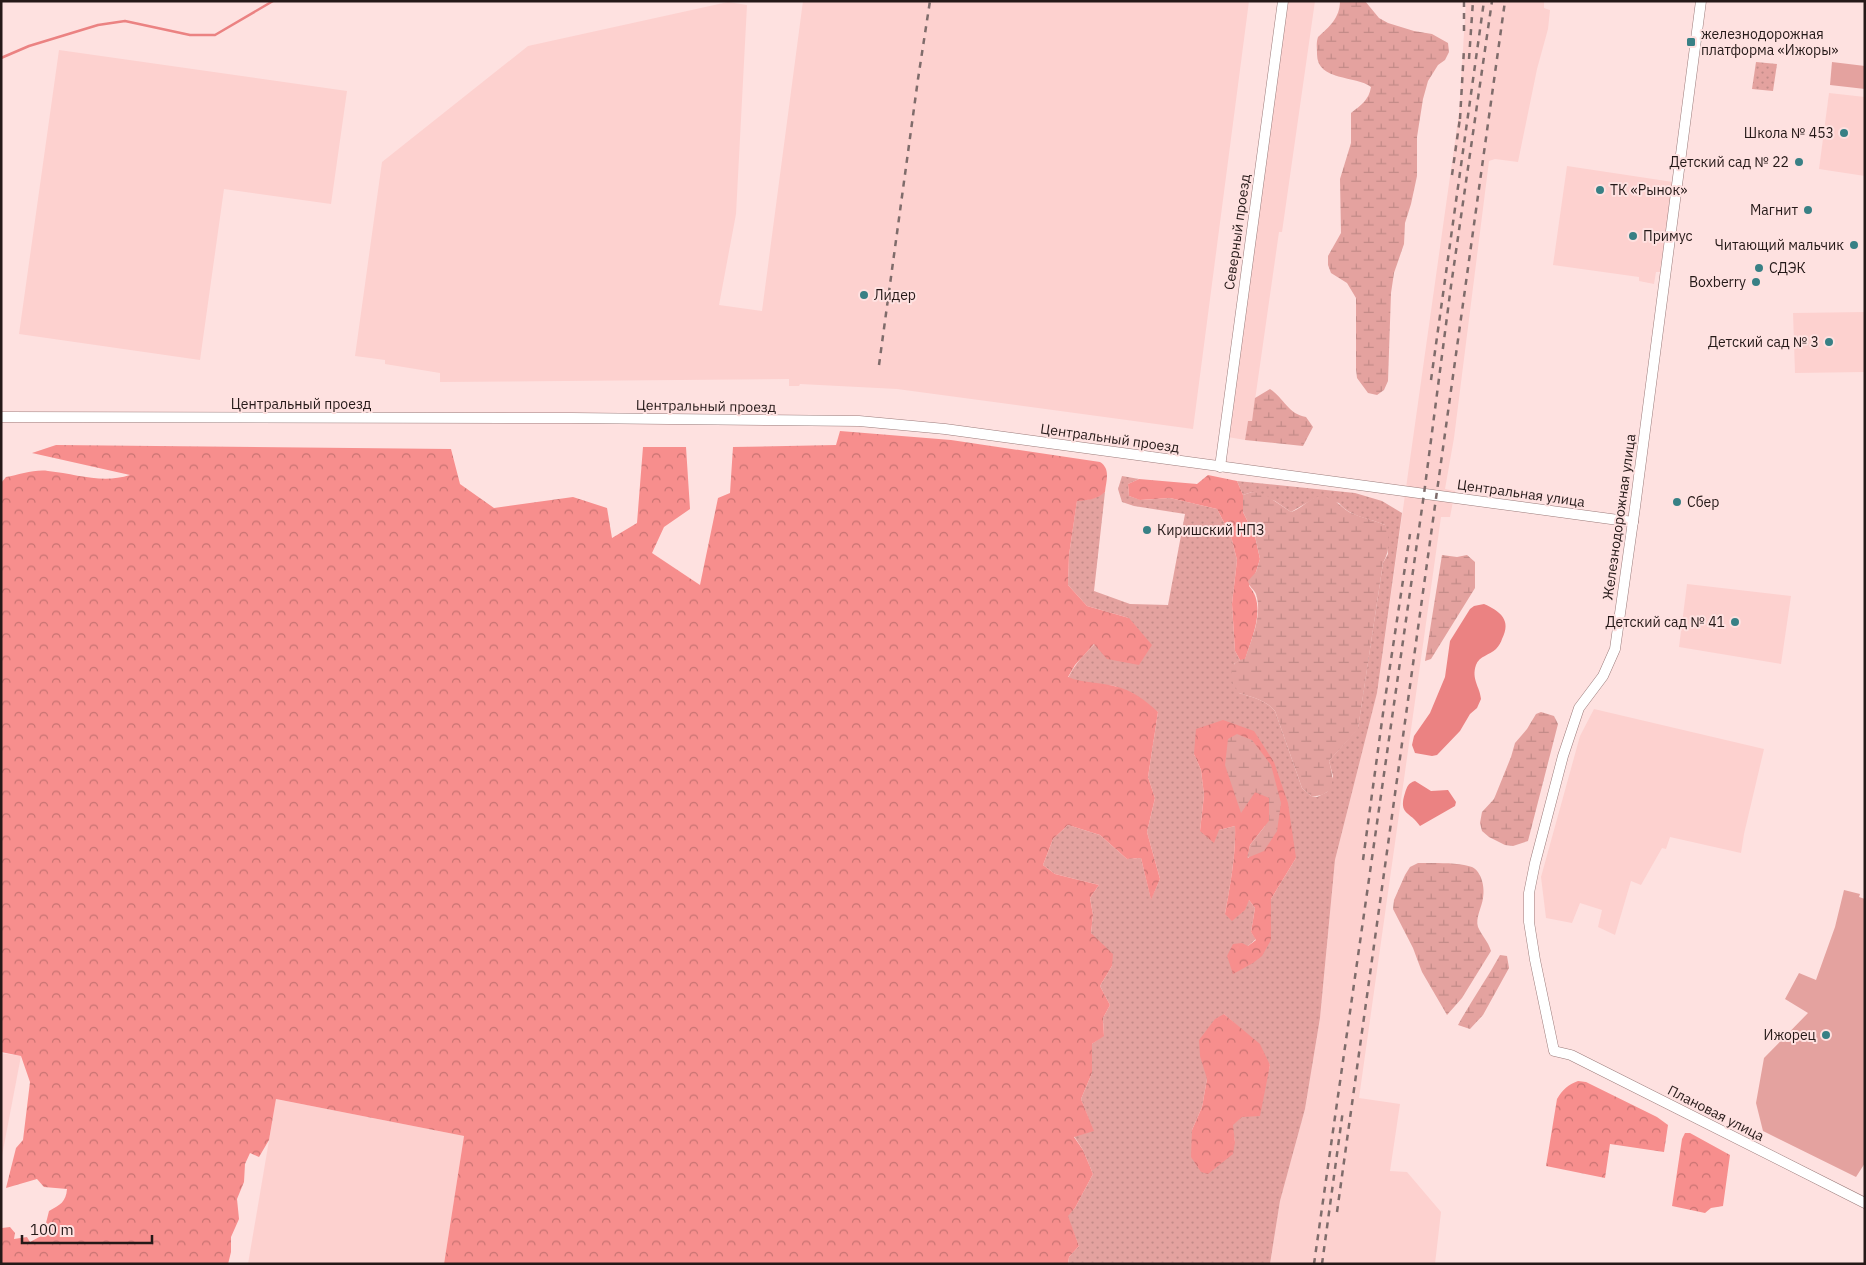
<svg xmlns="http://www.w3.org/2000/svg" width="1866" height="1265" viewBox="0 0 1866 1265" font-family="'IBM Plex Sans',sans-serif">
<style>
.built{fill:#fdd1cf}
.green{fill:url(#green-dots);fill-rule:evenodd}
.forest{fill:url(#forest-crowns);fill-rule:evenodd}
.wetland{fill:url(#wetland-marsh)}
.pitch{fill:#e4a29f}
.water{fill:#eb8282}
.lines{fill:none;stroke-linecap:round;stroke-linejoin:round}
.stream{stroke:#eb8282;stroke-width:2.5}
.secondary-casing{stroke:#9b7b7a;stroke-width:11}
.secondary{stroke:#fff;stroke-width:10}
.rail{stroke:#7f6c6b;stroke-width:2.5;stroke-dasharray:6 6;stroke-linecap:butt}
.poi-dot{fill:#388085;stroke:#fee1e0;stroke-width:2}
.labels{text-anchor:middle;stroke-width:4;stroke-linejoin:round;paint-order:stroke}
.poi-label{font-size:14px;fill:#251918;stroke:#fee1e0;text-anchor:end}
.street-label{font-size:14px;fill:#251918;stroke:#fee1e0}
</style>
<defs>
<pattern id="green-dots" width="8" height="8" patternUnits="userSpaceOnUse" patternTransform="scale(1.25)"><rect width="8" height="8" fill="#e4a29f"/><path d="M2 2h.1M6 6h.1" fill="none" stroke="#c38b88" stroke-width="1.8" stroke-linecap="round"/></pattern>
<pattern id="forest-crowns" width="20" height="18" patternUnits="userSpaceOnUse" patternTransform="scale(1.25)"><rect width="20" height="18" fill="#f78e8d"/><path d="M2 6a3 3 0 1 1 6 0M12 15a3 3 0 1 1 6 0" fill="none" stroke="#c87372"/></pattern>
<pattern id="wetland-marsh" width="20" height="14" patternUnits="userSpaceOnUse" patternTransform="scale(1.25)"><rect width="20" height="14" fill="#e4a29f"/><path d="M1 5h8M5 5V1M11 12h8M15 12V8" fill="none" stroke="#c38b88"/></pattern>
</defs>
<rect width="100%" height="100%" fill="#fee1e0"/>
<!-- built -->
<g class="built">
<path d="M 803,1 L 1249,1 L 1193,429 L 897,389 L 800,384 L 799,386 L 789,386 L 789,379 L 440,382 L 440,373 L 385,364 L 385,360 L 355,356 L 382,162 L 528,46 L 728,2 L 747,5 L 736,214 L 719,305 L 762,311 Z"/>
<path d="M 1288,1 L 1315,1 L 1282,232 L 1279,232 L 1252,421 L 1248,421 L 1245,440 L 1228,437 Z"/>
<path d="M 1466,1 L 1544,1 L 1544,8 L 1550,10 L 1548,29 L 1537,69 L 1518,162 L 1495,159 L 1489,161 L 1454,438 L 1445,489 L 1455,491 L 1450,517 L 1441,517 L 1359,1098 L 1400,1104 L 1390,1171 L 1407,1172 L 1441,1212 L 1435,1264 L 1270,1264 L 1280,1201 L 1305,1109 L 1320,1018 L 1335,860 L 1377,693 L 1459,113 Z"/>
<path d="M 59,50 L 347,91 L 331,204 L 224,189 L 200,360 L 19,334 Z"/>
<path d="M 1829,93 L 1865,97 L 1865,176 L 1819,169 Z"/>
<path d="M 1567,166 L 1673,182 L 1660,272 L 1656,272 L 1654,284 L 1639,281 L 1639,277 L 1553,265 Z"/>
<path d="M 1865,312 L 1865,372 L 1795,373 L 1793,313 Z"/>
<path d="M 1687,584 L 1791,596 L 1781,664 L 1679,647 Z"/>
<path d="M 1594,709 L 1764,749 L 1744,834 L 1741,853 L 1670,837 L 1666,849 L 1662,848 L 1641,885 L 1631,881 L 1615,935 L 1598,927 L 1602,910 L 1580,903 L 1572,923 L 1546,918 L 1541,877 L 1580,736 Z"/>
<path d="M 1,1053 L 21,1056 L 1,1161 Z"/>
<path d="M 276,1099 L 464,1136 L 444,1264 L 248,1264 Z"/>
</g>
<!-- green -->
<g class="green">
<path d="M 1756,62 L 1777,64 L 1773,91 L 1752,89 Z"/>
<path d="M 1122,476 L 1139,479 L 1128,484 L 1129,496 L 1141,500 L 1170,498 L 1217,509 L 1231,536 L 1237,560 L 1232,604 L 1235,651 L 1240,660 L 1234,664 L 1239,693 C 1254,698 1264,699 1275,711 L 1302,788 L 1311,796 L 1317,797 L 1327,792 L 1333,776 L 1329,761 L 1358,728 L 1383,563 L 1388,554 L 1385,525 C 1369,518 1350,517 1339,503 L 1315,498 L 1291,512 L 1275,501 L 1252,492 L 1243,495 L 1237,481 L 1355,493 L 1382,501 L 1402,513 L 1377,693 L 1335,860 L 1320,1018 L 1305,1109 L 1280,1201 L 1270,1264 L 1068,1264 L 1069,1257 L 1079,1246 L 1067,1216 L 1075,1208 L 1093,1174 L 1083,1150 L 1074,1136 L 1093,1130 L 1081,1099 L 1092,1073 L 1092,1044 L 1104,1035 L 1103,1018 L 1110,1005 L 1100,986 L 1112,966 L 1091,933 L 1093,915 L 1090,898 L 1099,885 L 1055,874 L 1043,865 L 1053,839 L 1068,825 L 1100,835 L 1127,859 L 1141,858 L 1151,899 L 1160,879 L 1147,832 L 1155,798 L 1148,777 L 1158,712 L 1115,686 L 1084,683 L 1068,678 C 1083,650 1104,636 1129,618 L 1087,606 L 1068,585 L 1069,555 L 1077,500 C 1088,500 1096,499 1105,492 L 1094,591 L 1130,604 L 1168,605 L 1185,514 L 1134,506 L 1122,502 L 1118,489 ZM 1194,754 L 1296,858 L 1271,899 L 1271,940 L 1227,956 L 1248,946 L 1256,939 L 1251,932 L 1255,908 L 1249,900 L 1225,914 C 1230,885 1236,856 1235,826 L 1219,830 L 1200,831 L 1204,795 L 1201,770 ZM 1224,1014 L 1242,1030 L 1270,1065 C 1265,1087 1251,1110 1232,1125 L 1235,1142 L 1192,1130 L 1202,1107 L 1207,1079 Z"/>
</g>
<!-- forest -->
<g class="forest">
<path d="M 840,431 L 951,440 L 1100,462 C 1111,469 1106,481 1105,492 C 1096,500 1088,500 1077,501 L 1069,555 L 1068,585 L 1087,606 L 1129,618 L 1152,645 L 1139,665 L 1107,659 L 1094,644 L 1075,665 L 1068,677 C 1083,683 1098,682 1114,686 C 1132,690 1145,700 1158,712 L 1148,777 L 1155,798 L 1147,832 L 1160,879 L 1151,900 L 1141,858 L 1127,859 L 1100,835 L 1068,825 L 1053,839 L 1043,865 L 1055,874 L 1099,885 L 1090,898 L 1093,915 L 1091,933 L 1113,954 L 1112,966 L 1100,986 L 1110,1005 L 1103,1018 L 1104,1036 L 1092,1044 L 1092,1073 L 1081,1099 L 1094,1131 L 1074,1137 L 1083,1150 L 1093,1174 L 1075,1208 L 1068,1216 L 1079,1246 L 1069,1257 L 1068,1264 L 444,1264 L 464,1136 L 276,1099 L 269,1140 L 259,1157 L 250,1153 L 245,1164 L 244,1182 L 237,1199 L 239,1219 L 231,1237 L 231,1252 L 228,1264 L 1,1264 L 2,1228 L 10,1227 L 15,1233 L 14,1239 L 27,1237 L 30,1242 L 43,1235 L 49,1211 C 60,1205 66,1202 67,1189 L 44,1187 L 37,1179 L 6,1188 L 16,1148 L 23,1140 L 30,1082 L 21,1056 L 1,1052 L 1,483 L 6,477 C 19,475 35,469 48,471 C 77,474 102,484 130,475 L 32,453 L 56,445 L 451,449 L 460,484 L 494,508 L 573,497 L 607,508 L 612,538 L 637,523 L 643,447 L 686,447 L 690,509 L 664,527 L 652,553 L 700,585 L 718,498 L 730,493 L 733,447 L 836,445 Z"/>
<path d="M 1208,475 L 1237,481 L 1243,495 L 1243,512 L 1255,536 L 1260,559 L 1256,572 L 1249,586 C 1267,606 1252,637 1245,660 L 1240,660 L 1235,651 L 1232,604 L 1237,560 L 1231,536 L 1217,509 L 1170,498 L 1140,500 L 1129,496 L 1128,484 L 1139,479 L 1197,484 Z"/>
<path d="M 1223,720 L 1254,731 L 1274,762 L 1288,803 L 1296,858 L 1271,899 L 1271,940 L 1262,956 L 1253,963 L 1233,974 L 1227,956 L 1233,944 L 1242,943 L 1248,946 L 1256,940 L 1251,932 L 1255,908 L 1249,900 L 1245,910 L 1232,921 L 1225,914 C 1230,885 1236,856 1235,826 L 1219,830 L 1214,843 L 1200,831 L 1204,795 L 1201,770 L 1194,754 L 1196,729 ZM 1271,765 L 1277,831 L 1248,858 L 1250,845 L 1269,821 L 1269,797 L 1255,792 L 1241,812 Z"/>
<path d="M 1224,1014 L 1260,1044 L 1270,1065 L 1260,1116 L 1242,1117 L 1233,1125 L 1235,1142 L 1233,1154 L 1208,1174 L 1201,1172 L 1191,1157 L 1192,1130 L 1202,1107 L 1207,1079 L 1200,1056 L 1199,1040 L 1215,1019 Z"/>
<path d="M 1578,1081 L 1586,1082 L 1657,1117 L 1668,1125 L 1664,1152 L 1610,1144 L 1605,1178 L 1546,1166 L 1557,1099 C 1563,1089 1568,1085 1578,1081 Z"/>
<path d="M 1685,1133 L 1690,1133 L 1730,1155 L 1723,1206 L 1711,1208 L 1705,1213 L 1672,1206 L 1682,1139 Z"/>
</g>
<!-- wetland -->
<g class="wetland">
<path d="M 1340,1 L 1365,1 L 1379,18 L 1388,23 L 1414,31 L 1432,34 L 1448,43 L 1449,52 L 1445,60 L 1438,65 L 1428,81 L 1423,99 L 1417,137 L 1417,176 L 1411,204 L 1405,223 L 1404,244 L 1394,273 L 1391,293 L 1388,381 L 1384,390 L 1377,395 L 1368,393 L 1357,378 L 1356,369 L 1356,298 L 1347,283 L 1331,273 L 1328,265 L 1328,256 L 1341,233 L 1340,179 L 1351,143 L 1351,113 C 1361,105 1369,100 1371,87 C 1356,75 1316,82 1317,53 C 1317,48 1316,43 1318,37 C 1329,27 1340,18 1340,1 Z"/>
<path d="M 1270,389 C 1284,398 1288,414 1306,417 L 1313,427 L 1303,446 L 1245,440 L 1248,421 L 1252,421 L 1255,398 Z"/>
<path d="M 1252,492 L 1264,494 L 1291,512 C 1300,509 1306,502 1314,498 C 1331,491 1340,508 1351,513 C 1362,518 1374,520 1385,525 C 1390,538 1390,550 1383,563 L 1358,729 L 1329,761 C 1334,778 1336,797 1311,796 L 1302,788 L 1275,711 C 1264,699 1254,698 1239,693 C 1229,683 1227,660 1245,659 C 1251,640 1263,615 1256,594 C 1254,589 1249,587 1248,581 L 1256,572 L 1260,559 L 1255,536 L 1243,512 L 1243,495 Z"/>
<path d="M 1442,555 L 1457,557 L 1467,555 L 1475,562 L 1475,588 L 1431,659 L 1425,661 Z"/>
<path d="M 1541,712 L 1554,716 L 1558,724 L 1528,841 L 1513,846 L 1505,845 L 1489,837 L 1482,831 L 1480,823 L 1482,812 L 1494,799 L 1511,757 L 1515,743 L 1527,729 L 1536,714 Z"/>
<path d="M 1237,734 L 1252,740 L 1271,765 L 1281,803 L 1277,831 L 1264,851 L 1247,858 L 1250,845 L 1269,821 L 1269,798 L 1255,792 L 1241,813 L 1225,765 L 1228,739 Z"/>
<path d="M 1418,863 C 1431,863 1460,862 1472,867 C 1482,872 1485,888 1483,898 C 1482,907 1475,918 1478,927 C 1482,936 1488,941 1491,951 L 1462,998 L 1447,1015 L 1422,972 L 1413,948 L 1393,909 L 1394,900 L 1405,875 L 1410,867 Z"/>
<path d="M 1500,955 L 1507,956 L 1509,968 L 1483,1015 L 1470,1029 L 1458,1025 C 1471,1001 1487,979 1500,955 Z"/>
</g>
<!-- pitch -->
<g class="pitch">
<path d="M 1832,62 L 1865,66 L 1865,89 L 1830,85 Z"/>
<path d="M 1844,890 L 1860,894 L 1859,897 L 1865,899 L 1865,1163 L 1856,1177 L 1763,1131 L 1756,1103 L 1764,1058 L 1808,1013 L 1785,999 L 1799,973 L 1816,980 L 1835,927 Z"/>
</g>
<!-- water -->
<g class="water">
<path d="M 1484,604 C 1500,611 1512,620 1502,639 C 1501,642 1499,646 1496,649 C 1490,655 1479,656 1476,665 C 1471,679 1480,687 1481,699 L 1477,708 L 1470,714 L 1460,731 L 1437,755 L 1432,756 L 1415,753 L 1412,745 L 1414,736 L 1430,713 L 1445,677 L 1450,641 L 1470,609 L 1474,606 Z"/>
<path d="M 1415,781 L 1431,791 L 1448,790 L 1456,802 L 1455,806 L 1420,826 C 1410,811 1398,815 1405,793 C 1407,787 1408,783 1415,781 Z"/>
</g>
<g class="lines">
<!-- stream -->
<path class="stream" d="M 1,58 L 29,46 L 98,25 L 125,21 L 190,35 L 215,35 L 273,1"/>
<!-- secondary casing -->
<g class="secondary-casing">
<g id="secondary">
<path d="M 1701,1 L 1635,507 L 1615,649 L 1603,676 L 1579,708 L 1563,756 L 1535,863 L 1529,893 L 1529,922 L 1535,960 L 1554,1051 L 1571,1055 L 1865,1203"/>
<path d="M 1,417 L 572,418 L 859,421 L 945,429 L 1633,522"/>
<path d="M 1220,467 L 1283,1"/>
</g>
</g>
<!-- secondary -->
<use href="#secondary" class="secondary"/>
<!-- rail -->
<g class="rail">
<path d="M 1464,1 L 1464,32"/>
<path d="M 1469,59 L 1473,1"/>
<path d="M 1460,119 L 1464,49"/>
<path d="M 1452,175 L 1460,118"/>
<path d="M 879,365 L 918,79 L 930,1"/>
<path d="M 1431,380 L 1484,1"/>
<path d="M 1363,860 L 1384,706 L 1410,534"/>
<path d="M 1337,1212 L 1505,1"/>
<path d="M 1314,1264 L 1424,494 L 1451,286 L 1492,1"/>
<path d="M 1322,1264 L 1343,1110"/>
</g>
</g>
<!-- markers -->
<g class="poi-dot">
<rect x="1686" y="37" width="10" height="10" rx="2.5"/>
<circle cx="1844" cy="133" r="5"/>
<circle cx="1799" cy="162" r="5"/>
<circle cx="1600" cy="190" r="5"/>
<circle cx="1808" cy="210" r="5"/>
<circle cx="1633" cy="236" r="5"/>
<circle cx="1854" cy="245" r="5"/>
<circle cx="1759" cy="268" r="5"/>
<circle cx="1756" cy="282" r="5"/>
<circle cx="864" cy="295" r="5"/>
<circle cx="1829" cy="342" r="5"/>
<circle cx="1677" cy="502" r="5"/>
<circle cx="1147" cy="530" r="5"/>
<circle cx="1735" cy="622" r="5"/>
<circle cx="1826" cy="1035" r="5"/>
</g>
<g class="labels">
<!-- poi labels -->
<g class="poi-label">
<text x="1701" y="39" text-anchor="start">железнодорожная<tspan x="1701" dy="16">платформа «Ижоры»</tspan></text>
<text x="1834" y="138">Школа № 453</text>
<text x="1789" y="167">Детский сад № 22</text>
<text x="1610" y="195" text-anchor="start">ТК «Рынок»</text>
<text x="1798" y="215">Магнит</text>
<text x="1643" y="241" text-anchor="start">Примус</text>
<text x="1844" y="250">Читающий мальчик</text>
<text x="1769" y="273" text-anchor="start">СДЭК</text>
<text x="1746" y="287">Boxberry</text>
<text x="874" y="300" text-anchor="start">Лидер</text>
<text x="1819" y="347">Детский сад № 3</text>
<text x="1687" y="507" text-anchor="start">Сбер</text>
<text x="1157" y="535" text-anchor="start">Киришский НПЗ</text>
<text x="1725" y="627">Детский сад № 41</text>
<text x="1816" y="1040">Ижорец</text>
</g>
<!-- street labels -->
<g class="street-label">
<text transform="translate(1237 232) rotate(-82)" y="5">Северный проезд</text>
<text x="301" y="409">Центральный проезд</text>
<text transform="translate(706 406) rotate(1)" y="5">Центральный проезд</text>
<text transform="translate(1110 438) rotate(8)" y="5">Центральный проезд</text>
<text transform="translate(1521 493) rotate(8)" y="5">Центральная улица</text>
<text transform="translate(1619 517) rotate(-82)" y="5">Железнодорожная улица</text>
<text transform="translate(1716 1113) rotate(27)" y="5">Плановая улица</text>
</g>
</g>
<!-- border -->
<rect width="1866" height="1265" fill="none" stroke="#251918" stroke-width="5"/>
<!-- scale -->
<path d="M22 1235v8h130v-8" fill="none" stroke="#251918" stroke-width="2.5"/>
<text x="30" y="1235" font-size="15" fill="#251918" stroke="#fee1e0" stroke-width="4" paint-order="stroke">100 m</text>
</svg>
